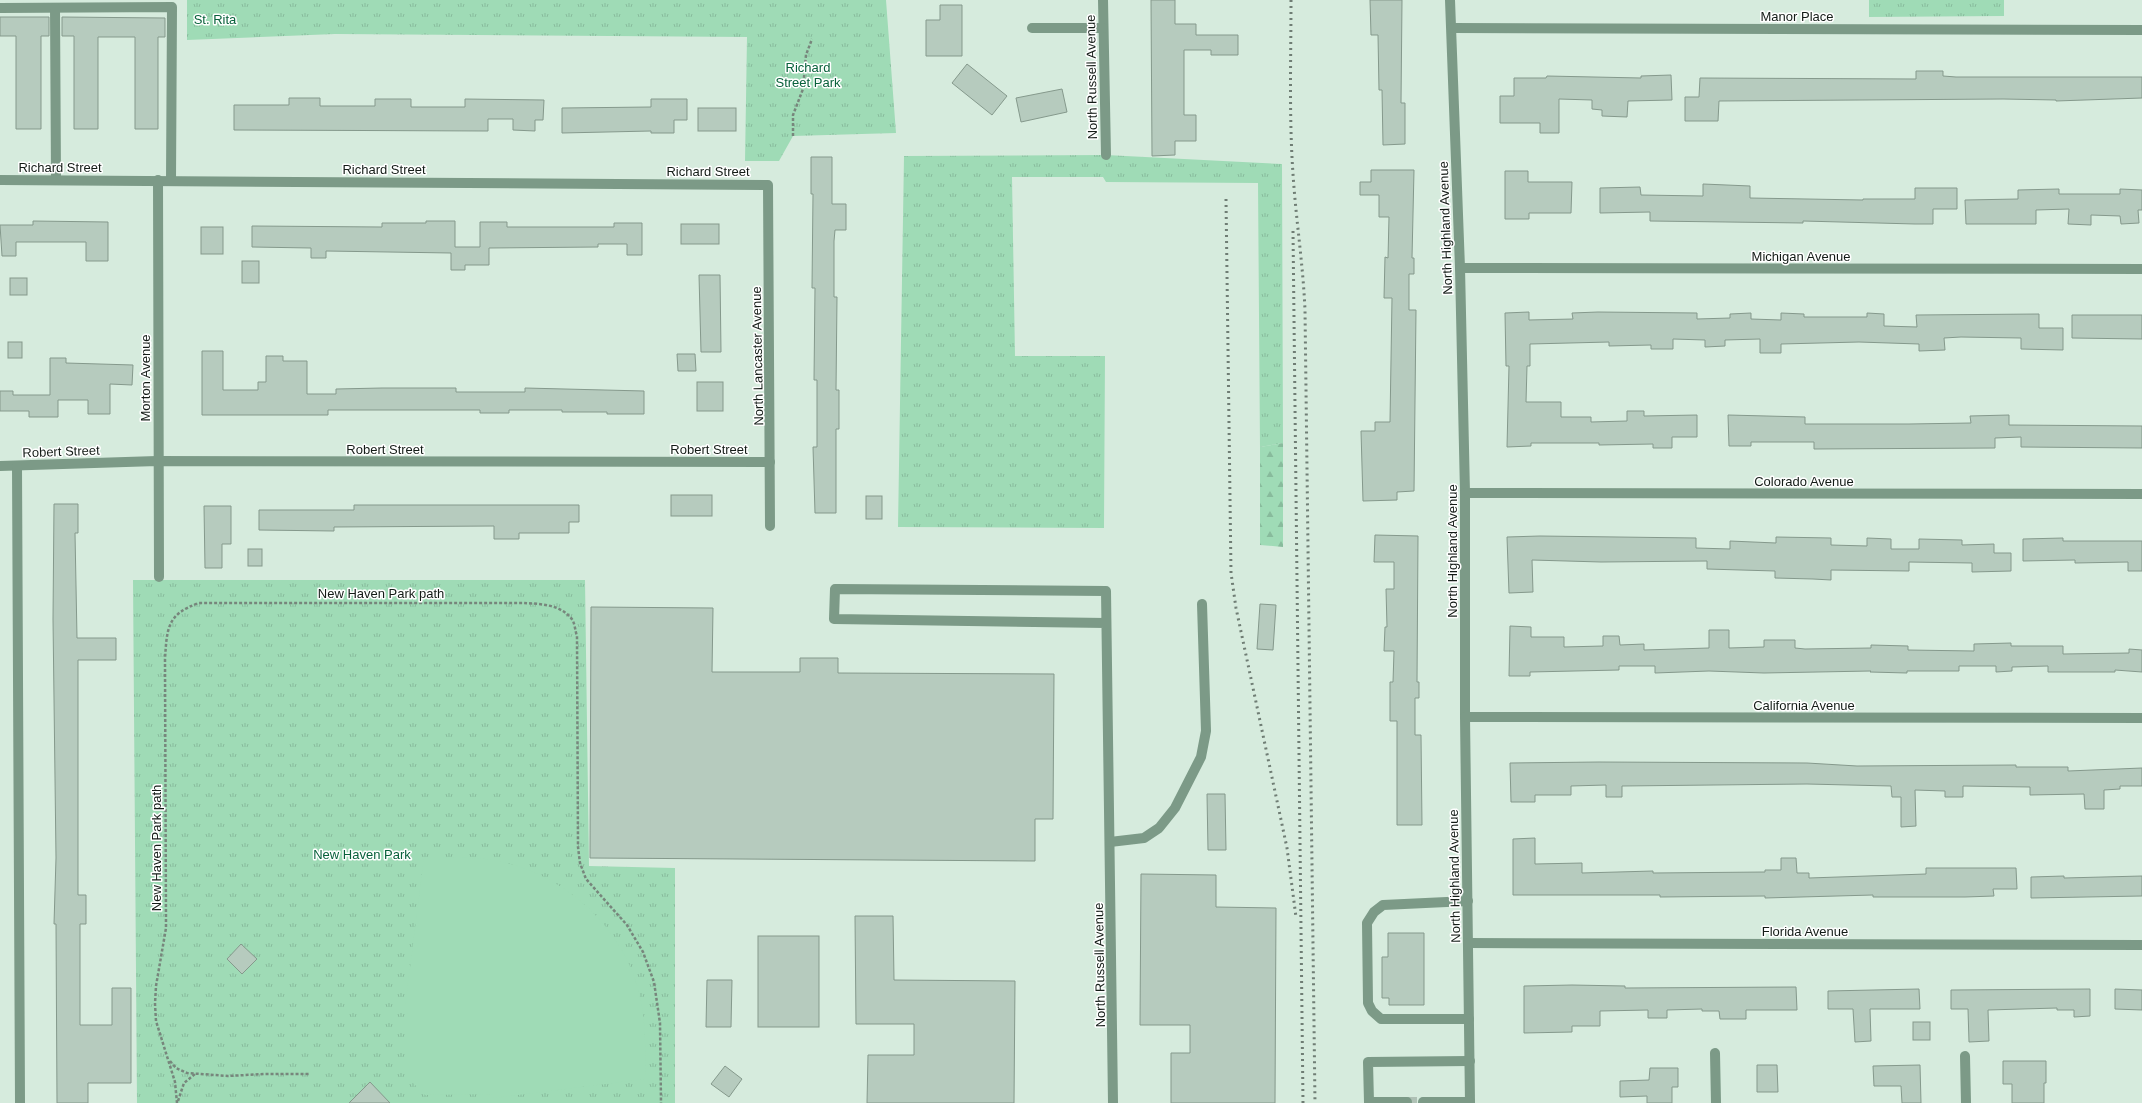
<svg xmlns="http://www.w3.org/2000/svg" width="2142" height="1103" viewBox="0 0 2142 1103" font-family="Helvetica,sans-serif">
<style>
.grass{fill:url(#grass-tufts)}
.forest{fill:url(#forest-firs)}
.garden{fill:#9fdbb6}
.building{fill:#b6cbbe;stroke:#85998c}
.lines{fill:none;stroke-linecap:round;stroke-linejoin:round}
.minor-tunnel{stroke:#afc1b5;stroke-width:10;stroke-dasharray:10 5;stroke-linecap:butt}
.path{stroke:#77867c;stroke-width:2.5;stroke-dasharray:3 2;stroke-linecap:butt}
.minor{stroke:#7c9a87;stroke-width:10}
.rail{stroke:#6f7d74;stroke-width:3;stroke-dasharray:2 4;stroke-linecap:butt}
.labels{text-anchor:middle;stroke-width:3;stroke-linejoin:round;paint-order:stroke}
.street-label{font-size:13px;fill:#131b16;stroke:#fff}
.park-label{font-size:13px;fill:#08613b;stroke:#fff}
</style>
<defs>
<pattern id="grass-tufts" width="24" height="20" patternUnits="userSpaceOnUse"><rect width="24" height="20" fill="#9fdbb6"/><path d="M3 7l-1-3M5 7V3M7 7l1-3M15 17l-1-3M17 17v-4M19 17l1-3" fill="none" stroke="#88bb9c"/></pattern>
<pattern id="forest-firs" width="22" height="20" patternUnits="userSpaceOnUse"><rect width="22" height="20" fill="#9fdbb6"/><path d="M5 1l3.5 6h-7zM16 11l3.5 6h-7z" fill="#88bb9c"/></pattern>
</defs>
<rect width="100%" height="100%" fill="#d6ebdd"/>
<!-- grass -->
<g class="grass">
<path d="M 187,0 L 886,0 L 896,133 L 793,136 L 779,161 L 745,161 L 747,37 L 335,34 L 187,40 Z"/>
<path d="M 1869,0 L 2004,0 L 2004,16 L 1869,17 Z"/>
<path d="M 1106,155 L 1282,164 L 1283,443 L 1260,447 L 1258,183 L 1106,182 L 1103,177 L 1012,177 L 1015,356 L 1105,356 L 1104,528 L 898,527 L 904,156 Z"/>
<path d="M 133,580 L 585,580 L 589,866 L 675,868 L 675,1103 L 137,1103 Z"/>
</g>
<!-- forest -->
<path class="forest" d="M 1283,443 L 1283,547 L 1260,545 L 1260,447 Z"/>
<!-- garden -->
<path class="garden" d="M 424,858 C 450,858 478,856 503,862 C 572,879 630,934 642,1006 C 646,1030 645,1055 645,1079 L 493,1098 L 493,1094 L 425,1095 L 409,1079 L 409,1014 L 405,1013 L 405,1007 Z"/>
<!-- building -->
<g class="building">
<path d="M 1151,0 L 1175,0 L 1175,24 L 1196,24 L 1196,35 L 1238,35 L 1238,55 L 1211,55 L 1211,50 L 1184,50 L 1184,115 L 1196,115 L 1196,141 L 1175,141 L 1175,155 L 1152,156 Z"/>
<path d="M 1370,0 L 1402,0 L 1401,103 L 1405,103 L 1405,144 L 1383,145 L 1382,90 L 1379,90 L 1378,35 L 1371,35 Z"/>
<path d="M 940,5 L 962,5 L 962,56 L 926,56 L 926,20 L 940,20 Z"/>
<path d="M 0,17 L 49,17 L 49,36 L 41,36 L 41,129 L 16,129 L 16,36 L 0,36 Z"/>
<path d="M 62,17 L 165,18 L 165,37 L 158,37 L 158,129 L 135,129 L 135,37 L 98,37 L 98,129 L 74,129 L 74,36 L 62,36 Z"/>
<path d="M 967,64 L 1007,96 L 992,115 L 952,83 Z"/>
<path d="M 1916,71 L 1943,71 L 1943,76 L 1956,77 L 2142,77 L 2142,98 L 2056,101 L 2056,100 L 2003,99 L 1719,101 L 1718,121 L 1685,121 L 1685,97 L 1699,97 L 1700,78 L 1916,79 Z"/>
<path d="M 1671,75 L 1672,100 L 1628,101 L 1627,117 L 1602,116 L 1602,110 L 1592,109 L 1592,100 L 1559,99 L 1559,133 L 1540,133 L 1540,123 L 1500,123 L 1500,96 L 1514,96 L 1514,78 L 1546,78 L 1547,76 L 1641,78 L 1641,76 Z"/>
<path d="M 1062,89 L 1067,112 L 1021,122 L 1016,98 Z"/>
<path d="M 289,98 L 320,98 L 320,106 L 375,106 L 375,99 L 411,99 L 411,107 L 465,107 L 465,99 L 544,100 L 543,120 L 535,120 L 535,131 L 513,130 L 513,119 L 488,119 L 488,131 L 234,130 L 234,105 L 289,105 Z"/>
<path d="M 651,99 L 687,99 L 687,120 L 674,120 L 674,133 L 651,133 L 651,131 L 562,133 L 562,108 L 651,107 Z"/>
<rect x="698" y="108" width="38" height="23"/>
<path d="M 811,157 L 832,157 L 832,204 L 846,204 L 846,230 L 835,230 L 834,241 L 834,297 L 837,297 L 836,390 L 839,390 L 839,429 L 836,429 L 836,513 L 815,513 L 813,447 L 817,447 L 817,380 L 814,380 L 815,288 L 812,288 L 813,194 L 811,194 Z"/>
<path d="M 1371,170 L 1414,170 L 1412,258 L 1414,258 L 1414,274 L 1409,274 L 1409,310 L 1416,310 L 1414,491 L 1397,492 L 1397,500 L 1363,501 L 1361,431 L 1375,431 L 1375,422 L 1390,422 L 1392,298 L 1384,298 L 1385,257 L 1388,258 L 1389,217 L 1379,217 L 1379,195 L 1360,195 L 1360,182 L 1371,182 Z"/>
<path d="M 1505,171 L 1528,171 L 1528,182 L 1572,182 L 1571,213 L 1529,213 L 1529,219 L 1505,219 Z"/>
<path d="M 1703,184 L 1750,186 L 1750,198 L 1863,200 L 1863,199 L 1915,199 L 1915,188 L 1957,188 L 1957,209 L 1933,209 L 1933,224 L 1915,224 L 1803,221 L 1803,223 L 1650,221 L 1650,212 L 1600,213 L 1600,188 L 1640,187 L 1641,195 L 1703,196 Z"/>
<path d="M 2059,189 L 2059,194 L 2120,194 L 2120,189 L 2142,190 L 2142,210 L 2138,210 L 2139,223 L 2121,224 L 2120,216 L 2091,215 L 2091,225 L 2068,224 L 2069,209 L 2036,210 L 2036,224 L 1966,224 L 1965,200 L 2018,199 L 2018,190 Z"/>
<path d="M 33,221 L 108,222 L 108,261 L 86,261 L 86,242 L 16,242 L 16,256 L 2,256 L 0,225 L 33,225 Z"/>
<path d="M 426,221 L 455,221 L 455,247 L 480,247 L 480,222 L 507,222 L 507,227 L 614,227 L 614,223 L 642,223 L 642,255 L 627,255 L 627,244 L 598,244 L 598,247 L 489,248 L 489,265 L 465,265 L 465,270 L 451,270 L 451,253 L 326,251 L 326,258 L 311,258 L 311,248 L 252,247 L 252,226 L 382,227 L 382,223 L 426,223 Z"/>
<rect x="681" y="224" width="38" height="20"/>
<rect x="201" y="227" width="22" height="27"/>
<rect x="242" y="261" width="17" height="22"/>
<path d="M 699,275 L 720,275 L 721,352 L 701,352 Z"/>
<rect x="10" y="278" width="17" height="17"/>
<path d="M 1529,312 L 1529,320 L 1573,319 L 1572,313 L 1598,312 L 1697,313 L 1697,319 L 1730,318 L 1730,314 L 1751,313 L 1751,319 L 1781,320 L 1781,313 L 1804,314 L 1804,317 L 1867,317 L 1867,313 L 1884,314 L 1884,326 L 1917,327 L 1916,315 L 2039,314 L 2039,328 L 2063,328 L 2063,350 L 2021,349 L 2021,338 L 1961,337 L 1944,338 L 1945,350 L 1919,351 L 1919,344 L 1859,342 L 1781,344 L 1781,353 L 1760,353 L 1760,339 L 1725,340 L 1725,346 L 1705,347 L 1705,340 L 1673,339 L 1673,349 L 1651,349 L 1651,345 L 1609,346 L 1609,342 L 1530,344 L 1530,366 L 1527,366 L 1526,402 L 1561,402 L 1561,417 L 1591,417 L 1591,422 L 1627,421 L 1627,411 L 1644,411 L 1644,416 L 1697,415 L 1697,437 L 1672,437 L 1672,448 L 1653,448 L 1653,444 L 1599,445 L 1599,443 L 1531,443 L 1531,446 L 1507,447 L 1509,366 L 1506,366 L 1505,313 Z"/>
<path d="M 2072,315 L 2142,315 L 2142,339 L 2072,338 Z"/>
<rect x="8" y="342" width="14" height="16"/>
<path d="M 202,351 L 223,351 L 223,390 L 258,390 L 258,382 L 266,382 L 266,356 L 283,356 L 283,361 L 307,361 L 307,394 L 336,394 L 336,389 L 382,388 L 456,388 L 456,392 L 525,392 L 525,388 L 644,391 L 644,414 L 607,414 L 607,412 L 562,412 L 562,410 L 509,410 L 509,413 L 480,413 L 480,410 L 328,410 L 328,415 L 202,415 Z"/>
<path d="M 677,354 L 695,354 L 696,371 L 678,371 Z"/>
<path d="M 50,358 L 66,358 L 66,363 L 133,365 L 132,385 L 110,384 L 110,414 L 88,414 L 88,400 L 58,400 L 58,417 L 29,417 L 29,411 L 0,411 L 0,391 L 13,391 L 13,395 L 50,395 Z"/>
<rect x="697" y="382" width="26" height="29"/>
<path d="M 1728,415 L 1805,417 L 1805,424 L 1909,424 L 1971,423 L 1970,416 L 2009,415 L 2009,425 L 2142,426 L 2142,448 L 2021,447 L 2021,437 L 1995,438 L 1995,448 L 1814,449 L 1814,442 L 1751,442 L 1751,446 L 1729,446 Z"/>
<rect x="671" y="495" width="41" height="21"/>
<rect x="866" y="496" width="16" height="23"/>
<path d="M 54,504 L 78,504 L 78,533 L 75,533 L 77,638 L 116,638 L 116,660 L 78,660 L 78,895 L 86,895 L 86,924 L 80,924 L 80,1025 L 112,1025 L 112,988 L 131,988 L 131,1083 L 88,1083 L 88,1103 L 57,1103 L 56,924 L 54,924 L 56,858 L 53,619 Z"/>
<path d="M 354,505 L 579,505 L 579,522 L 569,522 L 569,533 L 519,533 L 519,539 L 494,539 L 494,526 L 334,527 L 334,531 L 259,530 L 259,510 L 354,510 Z"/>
<path d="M 204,506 L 231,506 L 231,544 L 222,544 L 222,568 L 205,568 Z"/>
<path d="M 1375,535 L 1418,536 L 1417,682 L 1419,682 L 1419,698 L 1415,698 L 1415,735 L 1421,735 L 1422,825 L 1397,825 L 1397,721 L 1390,721 L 1390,682 L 1393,682 L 1394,651 L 1384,651 L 1385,627 L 1387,627 L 1386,589 L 1394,589 L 1394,562 L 1374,562 Z"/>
<path d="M 1540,536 L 1696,538 L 1696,548 L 1730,549 L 1730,541 L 1776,543 L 1776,537 L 1831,538 L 1831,545 L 1867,546 L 1867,538 L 1891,539 L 1891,549 L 1919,549 L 1919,539 L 1962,540 L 1962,545 L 1994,544 L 1994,553 L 2011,553 L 2011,571 L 1972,572 L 1972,563 L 1909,562 L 1909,571 L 1831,570 L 1831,580 L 1813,579 L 1775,578 L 1775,571 L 1707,569 L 1707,561 L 1601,562 L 1532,560 L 1533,592 L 1509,593 L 1507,537 Z"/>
<path d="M 2063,538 L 2063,541 L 2142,541 L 2142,571 L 2128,571 L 2128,562 L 2075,563 L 2075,560 L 2023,561 L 2023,539 Z"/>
<rect x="248" y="549" width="14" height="17"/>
<path d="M 1260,604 L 1276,605 L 1273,650 L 1257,649 Z"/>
<path d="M 591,607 L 713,608 L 712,672 L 800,672 L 800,658 L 838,658 L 838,673 L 1054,674 L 1053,819 L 1035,819 L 1035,861 L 590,858 Z"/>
<path d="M 1510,626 L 1531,627 L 1531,637 L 1564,637 L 1564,647 L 1603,646 L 1603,636 L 1619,636 L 1620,645 L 1644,644 L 1644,650 L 1709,648 L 1709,630 L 1729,630 L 1729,648 L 1764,647 L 1764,640 L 1795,640 L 1795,648 L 1805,649 L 1871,648 L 1871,645 L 1908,646 L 1908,650 L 1974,651 L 1974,644 L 2011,643 L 2011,646 L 2063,646 L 2063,654 L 2129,653 L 2129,649 L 2142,650 L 2142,672 L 2115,670 L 2115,672 L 2048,672 L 2048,666 L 2012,667 L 2012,671 L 1996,672 L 1996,666 L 1959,666 L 1959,671 L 1907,671 L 1907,673 L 1870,672 L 1871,671 L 1764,673 L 1709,671 L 1655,673 L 1655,666 L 1619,666 L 1619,670 L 1530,672 L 1530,676 L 1509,676 Z"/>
<path d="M 1599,762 L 1807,763 L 1857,766 L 2016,765 L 2016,767 L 2068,767 L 2068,771 L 2142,768 L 2142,786 L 2120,786 L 2120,789 L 2104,790 L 2104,809 L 2085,809 L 2084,794 L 2030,795 L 2030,787 L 1963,786 L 1963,797 L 1945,797 L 1945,791 L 1915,790 L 1916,826 L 1901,827 L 1901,797 L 1892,797 L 1891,786 L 1807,784 L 1622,786 L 1622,797 L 1606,797 L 1606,785 L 1571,786 L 1571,795 L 1535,795 L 1535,802 L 1511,802 L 1510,763 Z"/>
<path d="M 1207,794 L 1225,794 L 1226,850 L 1208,850 Z"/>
<path d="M 1535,838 L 1535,864 L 1582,863 L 1582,873 L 1653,871 L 1653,873 L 1765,872 L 1765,870 L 1781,870 L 1781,858 L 1796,858 L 1797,873 L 1809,873 L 1809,878 L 1926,874 L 1926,868 L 2016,868 L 2017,889 L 1993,889 L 1994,896 L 1965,897 L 1873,897 L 1873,895 L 1765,898 L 1765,896 L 1660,897 L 1660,895 L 1513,895 L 1513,839 Z"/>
<path d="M 1141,874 L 1216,875 L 1216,907 L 1276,908 L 1275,1103 L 1171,1103 L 1171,1053 L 1190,1053 L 1190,1025 L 1140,1025 Z"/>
<path d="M 2064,876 L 2064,878 L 2142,876 L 2142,896 L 2031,898 L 2031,877 Z"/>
<path d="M 855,916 L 893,916 L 894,980 L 1015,981 L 1014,1103 L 867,1103 L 868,1055 L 914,1055 L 914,1024 L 856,1024 Z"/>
<path d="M 1388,933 L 1424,933 L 1424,1005 L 1389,1005 L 1389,998 L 1382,998 L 1382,957 L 1388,957 Z"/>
<rect x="758" y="936" width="61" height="91"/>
<path d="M 241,944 L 257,959 L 242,974 L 227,959 Z"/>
<path d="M 707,980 L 732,980 L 731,1027 L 706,1027 Z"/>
<path d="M 1572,985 L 1625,986 L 1625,988 L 1796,987 L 1797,1010 L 1746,1010 L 1746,1019 L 1720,1019 L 1719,1011 L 1702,1011 L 1702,1009 L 1667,1010 L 1667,1018 L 1648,1018 L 1648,1010 L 1600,1011 L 1600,1026 L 1572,1026 L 1572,1032 L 1524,1033 L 1524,986 Z"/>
<path d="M 1919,989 L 1920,1009 L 1870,1009 L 1871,1041 L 1855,1042 L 1853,1009 L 1828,1009 L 1828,991 Z"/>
<path d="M 2090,989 L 2090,1016 L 2074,1017 L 2074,1010 L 2057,1010 L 2057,1008 L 1988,1010 L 1989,1041 L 1969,1042 L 1968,1009 L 1951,1009 L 1951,990 Z"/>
<path d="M 2115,989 L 2142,990 L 2142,1010 L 2115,1009 Z"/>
<rect x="1913" y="1022" width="17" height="18"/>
<path d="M 2003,1061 L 2046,1061 L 2046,1083 L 2044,1083 L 2044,1103 L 2012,1103 L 2012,1084 L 2003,1084 Z"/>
<path d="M 1757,1065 L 1777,1065 L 1778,1092 L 1757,1092 Z"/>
<path d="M 1920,1065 L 1921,1103 L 1902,1103 L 1901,1086 L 1874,1086 L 1873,1066 Z"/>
<path d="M 725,1066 L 742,1079 L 729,1097 L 711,1084 Z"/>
<path d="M 1650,1068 L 1678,1068 L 1678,1087 L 1672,1087 L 1672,1103 L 1647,1103 L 1647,1096 L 1620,1097 L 1620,1081 L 1649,1080 Z"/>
<path d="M 370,1082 L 390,1103 L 349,1103 Z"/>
</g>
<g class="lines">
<!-- minor-tunnel -->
<path class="minor-tunnel" d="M 1407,1102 L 1423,1102"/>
<!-- path -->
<g class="path">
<path d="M 793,136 L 793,115 L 803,89 L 806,55 L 812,39"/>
<path d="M 170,1061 L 176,1068 L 187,1073 L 228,1076 L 264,1074 L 309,1074"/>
<path d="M 178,1101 L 184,1083 L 195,1074"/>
<path d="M 177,1103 L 175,1082 L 156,1021 L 155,1004 L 156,986 L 166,928 L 165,659 C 167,628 167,614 199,603 L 524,603 C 540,604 559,604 571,618 C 575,622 575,631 577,636 L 578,847 L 580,863 L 586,879 L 627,925 L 643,952 L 654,982 L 660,1023 L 661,1103"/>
</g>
<!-- minor -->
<g class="minor">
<path d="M 1103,0 L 1106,155"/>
<path d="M 1450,0 L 1460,268 L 1465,493 L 1465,717 L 1470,1103"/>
<path d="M 0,8 L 172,7 L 171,180"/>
<path d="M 55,8 L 56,180"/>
<path d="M 1032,28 L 1103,28"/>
<path d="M 1452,28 L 2142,30"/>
<path d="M 0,180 L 768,185 L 770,526"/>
<path d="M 158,180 L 159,577"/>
<path d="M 1460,268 L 2142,269"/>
<path d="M 0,466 L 157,461 L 770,462"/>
<path d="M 17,466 L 20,1103"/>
<path d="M 1465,493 L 2142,494"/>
<path d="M 1106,623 L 834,619 L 835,589 L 1106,591 L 1113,1103"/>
<path d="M 1465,717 L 2142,718"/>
<path d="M 1110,842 L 1144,838 L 1159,828 L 1175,808 L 1201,757 L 1206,731 L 1202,604"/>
<path d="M 1468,901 L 1383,905 L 1374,912 L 1367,923 L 1368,1003 L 1372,1011 L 1381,1019 L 1469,1019"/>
<path d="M 1468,943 L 2142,945"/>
<path d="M 1715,1053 L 1716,1103"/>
<path d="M 1965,1056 L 1966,1103"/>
<path d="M 1407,1102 L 1369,1102 L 1368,1062 L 1470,1061"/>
<path d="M 1423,1102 L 1470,1102"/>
</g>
<!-- rail -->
<g class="rail">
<path d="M 1291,0 C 1291,58 1289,116 1293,174 C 1296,220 1303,264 1305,310 L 1315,1103"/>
<path d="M 1226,199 L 1231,573 L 1236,608 L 1287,848 L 1296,917"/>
<path d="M 1293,231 L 1303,1103"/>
</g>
</g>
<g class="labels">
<!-- street labels -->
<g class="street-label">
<text x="1797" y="21">Manor Place</text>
<text transform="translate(1091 77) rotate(-91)" y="5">North Russell Avenue</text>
<text x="60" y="172">Richard Street</text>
<text x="384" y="174">Richard Street</text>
<text x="708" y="176">Richard Street</text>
<text transform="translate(1445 228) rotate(-92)" y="5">North Highland Avenue</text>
<text x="1801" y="261">Michigan Avenue</text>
<text transform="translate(757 356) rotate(-91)" y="5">North Lancaster Avenue</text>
<text transform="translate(145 378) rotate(-90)" y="5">Morton Avenue</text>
<text x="385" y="454">Robert Street</text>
<text x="709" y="454">Robert Street</text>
<text transform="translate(61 451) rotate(-2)" y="5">Robert Street</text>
<text x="1804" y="486">Colorado Avenue</text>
<text transform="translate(1452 551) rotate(-90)" y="5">North Highland Avenue</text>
<text x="381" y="598">New Haven Park path</text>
<text x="1804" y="710">California Avenue</text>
<text transform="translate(156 848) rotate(-90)" y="5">New Haven Park path</text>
<text transform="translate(1454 876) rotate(-91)" y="5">North Highland Avenue</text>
<text x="1805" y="936">Florida Avenue</text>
<text transform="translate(1099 965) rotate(-91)" y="5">North Russell Avenue</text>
</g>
<!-- park labels -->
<g class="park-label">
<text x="215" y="24">St. Rita</text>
<text x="808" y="72">Richard<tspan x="808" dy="15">Street Park</tspan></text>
<text x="362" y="859">New Haven Park</text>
</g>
</g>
</svg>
